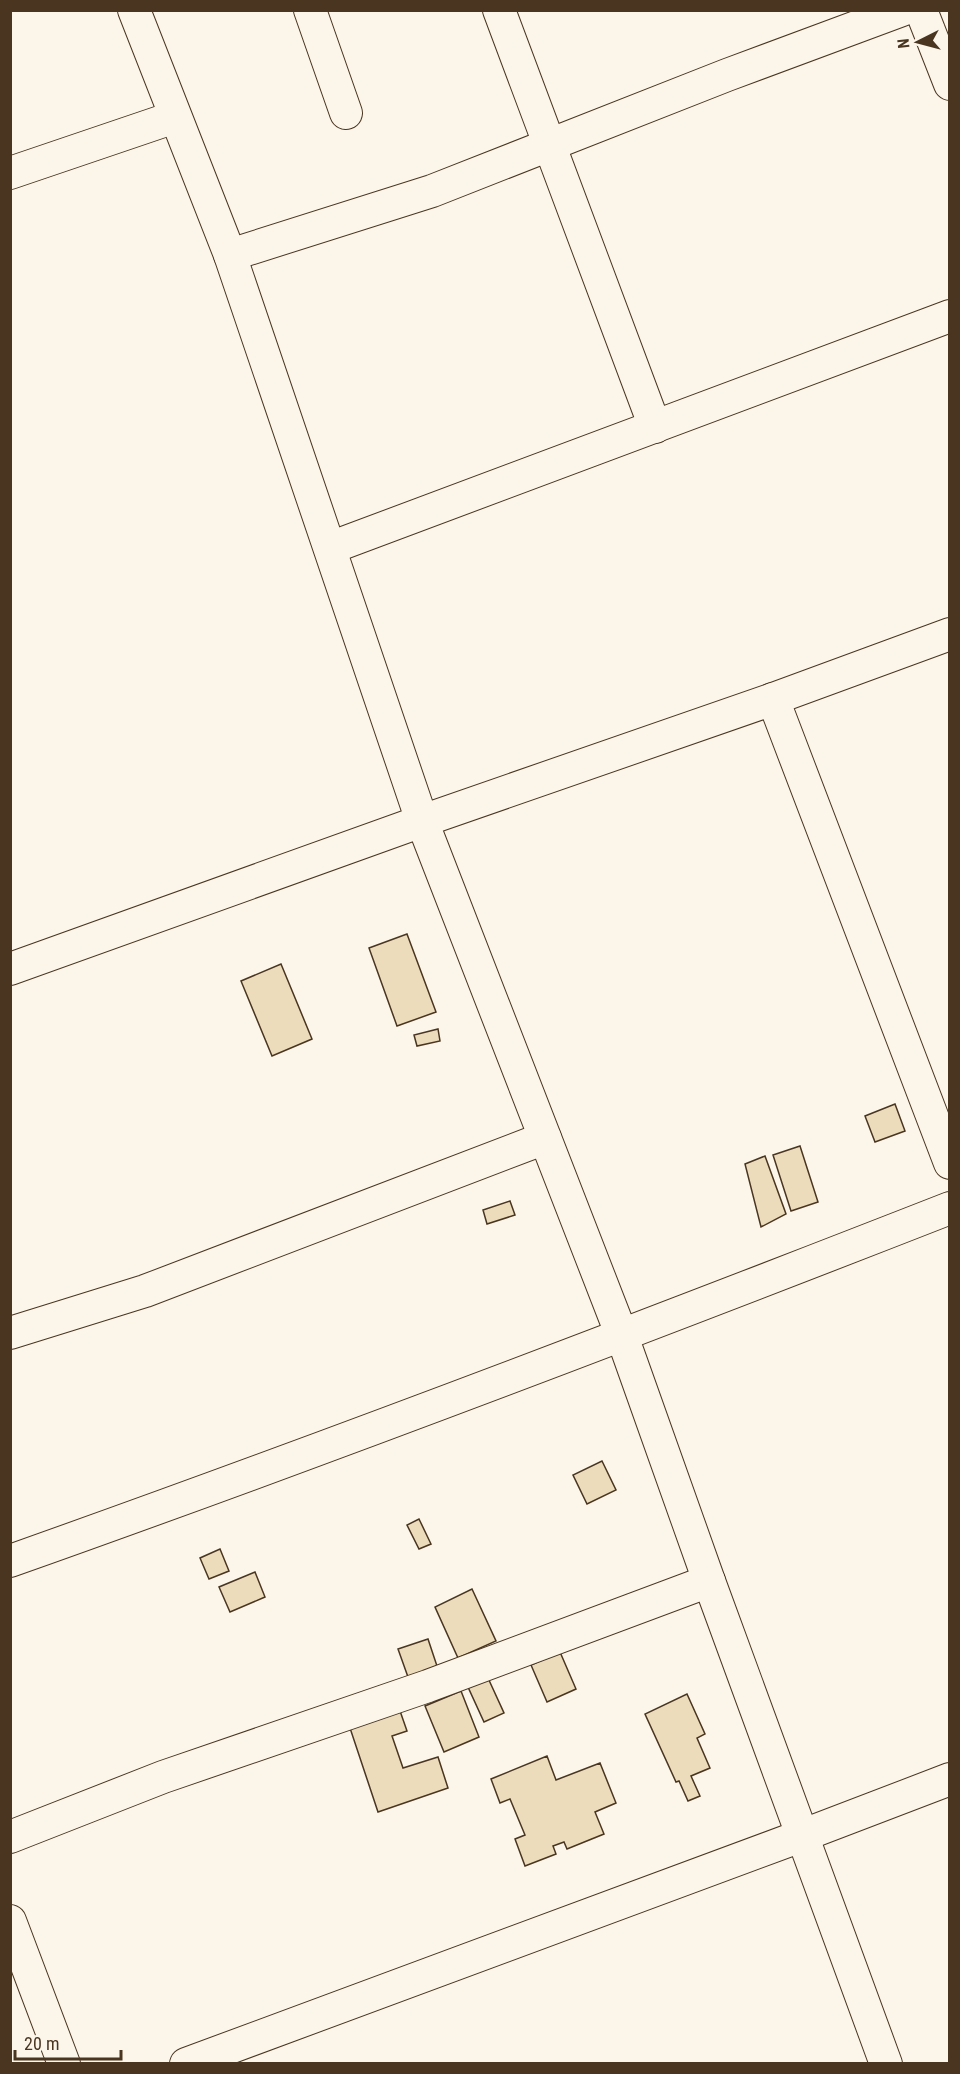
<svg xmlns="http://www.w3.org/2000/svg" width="960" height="2074" viewBox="0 0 960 2074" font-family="'Roboto Condensed',sans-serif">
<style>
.building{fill:#ecdcbc;stroke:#4a3520;stroke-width:1.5}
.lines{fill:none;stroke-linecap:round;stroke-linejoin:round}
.minor-casing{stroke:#4a3520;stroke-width:34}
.minor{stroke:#fbf6e9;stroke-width:32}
</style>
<rect width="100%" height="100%" fill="#fbf6e9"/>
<!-- building -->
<g class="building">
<path d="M 407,934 L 436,1012 L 397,1026 L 369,948 Z"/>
<path d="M 281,964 L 312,1039 L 272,1056 L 241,981 Z"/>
<path d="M 438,1029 L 440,1041 L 417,1046 L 414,1035 Z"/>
<path d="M 895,1104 L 905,1131 L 875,1142 L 865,1116 Z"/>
<path d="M 800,1146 L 818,1202 L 791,1211 L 773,1155 Z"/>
<path d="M 765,1156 L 786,1214 L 761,1227 L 745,1164 Z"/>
<path d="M 510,1201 L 515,1215 L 487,1224 L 483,1210 Z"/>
<path d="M 602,1461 L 616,1490 L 587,1504 L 573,1475 Z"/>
<path d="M 419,1519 L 431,1544 L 419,1549 L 407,1525 Z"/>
<path d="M 220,1549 L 229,1571 L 209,1579 L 200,1558 Z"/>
<path d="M 255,1572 L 265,1597 L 230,1612 L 219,1587 Z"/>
<path d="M 472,1589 L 496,1641 L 458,1658 L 435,1607 Z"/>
<path d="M 428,1639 L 437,1666 L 408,1677 L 398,1649 Z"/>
<path d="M 560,1652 L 576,1689 L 547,1702 L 531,1665 Z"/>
<path d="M 488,1678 L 504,1713 L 484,1722 L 468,1687 Z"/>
<path d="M 461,1691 L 479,1737 L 444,1752 L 425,1706 Z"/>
<path d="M 687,1694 L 705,1734 L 697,1738 L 710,1768 L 691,1776 L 700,1796 L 688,1801 L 679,1781 L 676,1782 L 645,1714 Z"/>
<path d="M 399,1708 L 407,1731 L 392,1736 L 403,1768 L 438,1757 L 448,1788 L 378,1812 L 349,1725 Z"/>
<path d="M 547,1756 L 556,1780 L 600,1763 L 616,1803 L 595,1812 L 604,1834 L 567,1849 L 564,1842 L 553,1846 L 556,1854 L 525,1866 L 515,1839 L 525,1835 L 510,1799 L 500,1803 L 491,1779 Z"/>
</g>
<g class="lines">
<!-- minor casing -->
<g class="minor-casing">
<g id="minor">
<path d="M 134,10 L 230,255 L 422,821 L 622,1336 L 709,1581 L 886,2064"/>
<path d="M 310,10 L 346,113"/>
<path d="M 499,10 L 655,427"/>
<path d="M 921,10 L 950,84"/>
<path d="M 10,173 L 175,117"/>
<path d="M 230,255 L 432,191 L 727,75 L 902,10"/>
<path d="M 330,548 L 950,316"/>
<path d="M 773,699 L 950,1163"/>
<path d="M 10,969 L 422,821 L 773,699 L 950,634"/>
<path d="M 10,1333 L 145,1291 L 545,1138"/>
<path d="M 10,1561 C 326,1449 638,1330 950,1208"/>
<path d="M 10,1837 L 163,1777 L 428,1686 L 709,1581"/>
<path d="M 10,1921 L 64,2064"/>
<path d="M 186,2064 L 801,1836 L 950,1779"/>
</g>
</g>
<!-- minor -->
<use href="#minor" class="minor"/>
</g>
<!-- border -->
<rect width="960" height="2074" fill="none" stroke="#4a3520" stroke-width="24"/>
<!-- north arrow -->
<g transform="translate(918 42) rotate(264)" stroke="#fbf6e9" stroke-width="4.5" paint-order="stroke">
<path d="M0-4.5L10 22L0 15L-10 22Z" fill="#4a3520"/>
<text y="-9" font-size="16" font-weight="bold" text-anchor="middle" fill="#4a3520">N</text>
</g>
<!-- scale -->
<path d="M15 2050v9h106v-9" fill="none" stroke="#4a3520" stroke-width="3"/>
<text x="24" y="2050" font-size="18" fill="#4a3520" stroke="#fbf6e9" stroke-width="4.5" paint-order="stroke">20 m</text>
</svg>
